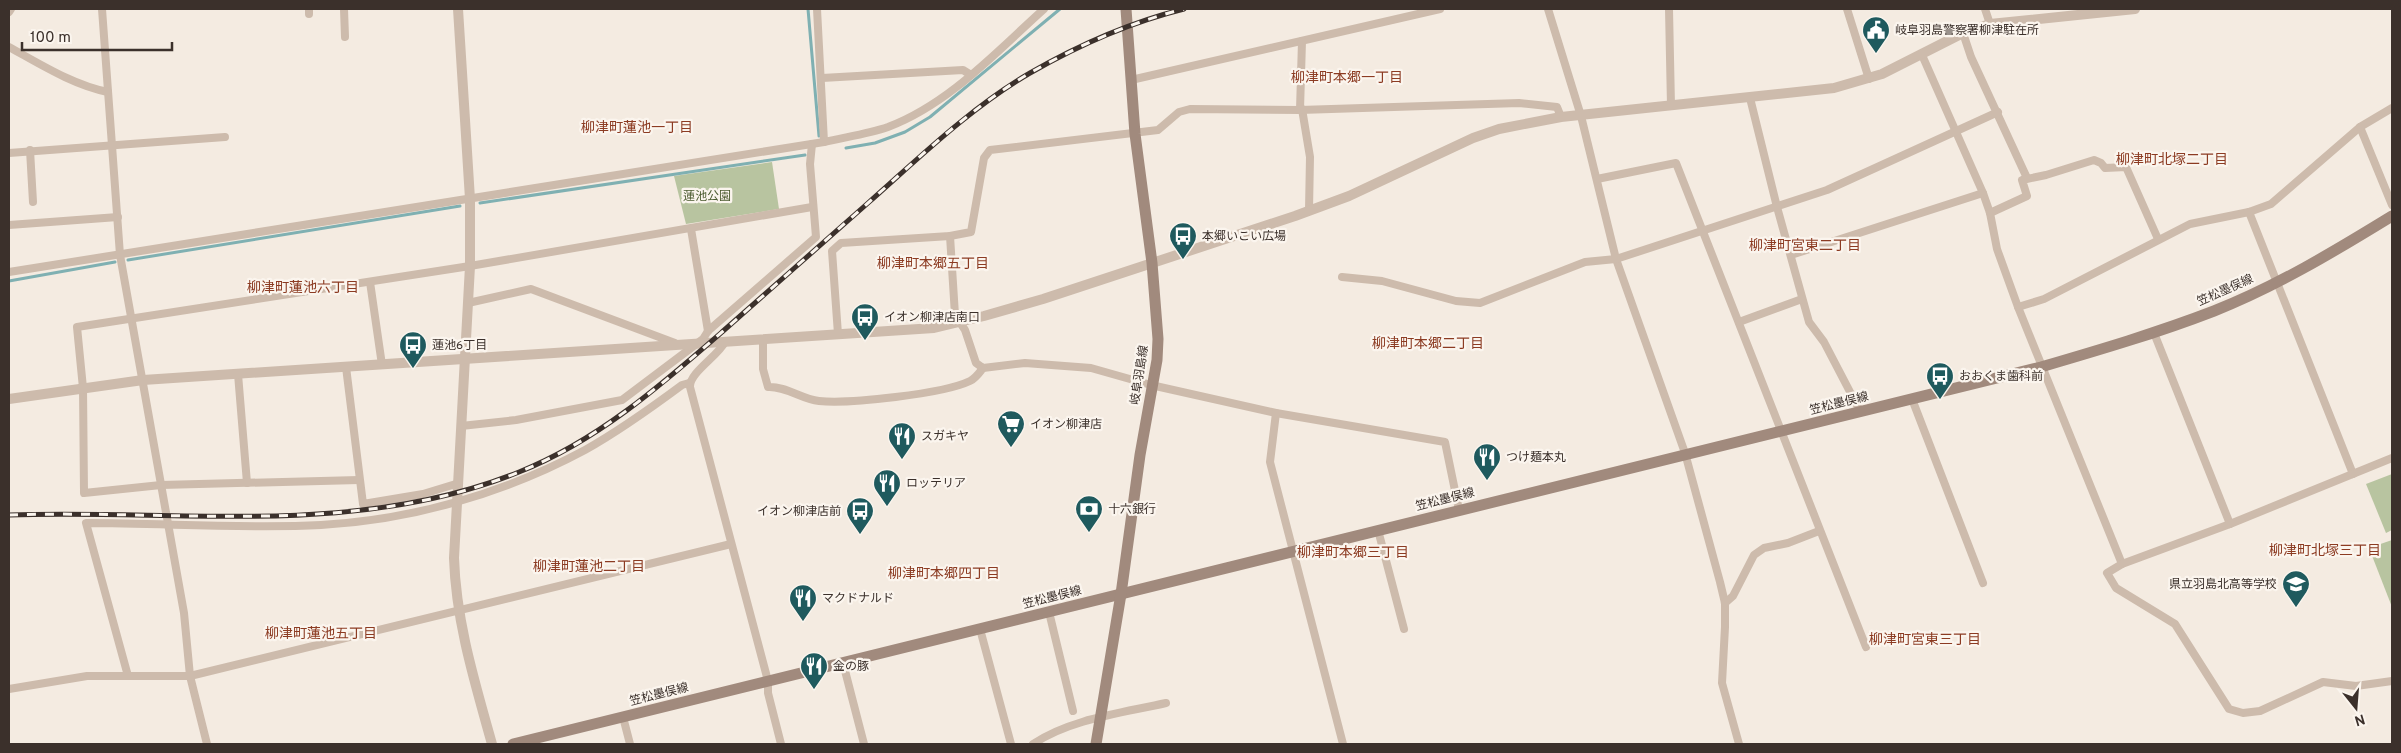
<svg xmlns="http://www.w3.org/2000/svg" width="2401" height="753" viewBox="0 0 2401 753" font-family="Overpass,'Noto Sans JP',sans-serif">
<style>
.green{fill:#b8c4a0}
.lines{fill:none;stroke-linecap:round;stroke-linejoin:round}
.stream{stroke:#7fb0b2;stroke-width:3}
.minor{stroke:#cdbbac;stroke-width:8}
.tertiary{stroke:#cdbbac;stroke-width:10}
.secondary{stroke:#a18a7d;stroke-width:11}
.rail-casing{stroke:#3b302b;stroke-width:5}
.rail{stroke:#fbf5ee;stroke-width:3;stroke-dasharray:9;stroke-linecap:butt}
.labels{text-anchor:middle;stroke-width:4.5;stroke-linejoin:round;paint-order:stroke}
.poi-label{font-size:12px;fill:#3b302b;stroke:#fbf5ee;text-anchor:start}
.park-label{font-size:12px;fill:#4a5a2e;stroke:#fbf5ee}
.street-label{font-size:12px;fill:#3b302b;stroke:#fbf5ee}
.neighbourhood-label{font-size:14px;fill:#8c3b22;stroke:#fbf5ee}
</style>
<rect width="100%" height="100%" fill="#f4ebe1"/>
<!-- green -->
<g class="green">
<path d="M 772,162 L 779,209 L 686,224 L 674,176 Z"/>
<path d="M 2392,474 L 2392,530 L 2386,533 L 2366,484 Z"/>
<path d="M 2392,540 L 2392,607 L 2369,548 Z"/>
</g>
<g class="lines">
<!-- stream -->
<g class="stream">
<path d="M 808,9 L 819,136"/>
<path d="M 846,148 L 875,143 L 905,132 L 930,117 L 1060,9"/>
<path d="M 480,203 L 805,155"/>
<path d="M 128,260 L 460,206"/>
<path d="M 9,281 L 115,262"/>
</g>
<!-- minor -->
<g class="minor">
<path d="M 102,9 L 120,255 L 184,613 L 190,676 L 207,744"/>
<path d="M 309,9 L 309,14"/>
<path d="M 344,9 L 345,37"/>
<path d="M 817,9 L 824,142"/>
<path d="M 1548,9 L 1581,116 L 1616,259 L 1685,453 L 1720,582 L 1725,603 L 1725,627 L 1722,683 L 1739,744"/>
<path d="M 1669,9 L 1671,106"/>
<path d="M 1847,9 L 1869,79"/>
<path d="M 1985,9 L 1990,24"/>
<path d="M 9,12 L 11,9"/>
<path d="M 1963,33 L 1971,57 L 2027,178"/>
<path d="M 9,47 C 40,64 73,85 108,92"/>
<path d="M 1922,55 L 1983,193 L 1990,213 L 1997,249 L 2018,307 L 2122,564"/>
<path d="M 822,78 L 963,70 L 971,75"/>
<path d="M 1131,80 L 1440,9"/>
<path d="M 1750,98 L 1777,207 L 1809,322 L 1824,342 L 1860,411"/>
<path d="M 1302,109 L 1310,157 L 1309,210"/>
<path d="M 1300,110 L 1302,41"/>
<path d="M 2360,127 L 2392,205"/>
<path d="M 30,150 L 33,202"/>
<path d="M 9,153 L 225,137"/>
<path d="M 1597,179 L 1676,163 L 1866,647"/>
<path d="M 2249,212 L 2353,474"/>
<path d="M 1990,213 L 2027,196 L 2022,180 L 2046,175 L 2094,160 L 2101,163 L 2105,168 L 2126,167 L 2158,239"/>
<path d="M 9,225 L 118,217"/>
<path d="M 691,229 L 708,331"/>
<path d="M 950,236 L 955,315 L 965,330 L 976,363 L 983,368 L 1025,363 L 1091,368 L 1151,385 L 1276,413 L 1445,442 L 1459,510"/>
<path d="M 1791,255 L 1983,193"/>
<path d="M 9,272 L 824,142 C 845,137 868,134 888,127 C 949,104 996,52 1044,9"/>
<path d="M 1342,277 L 1382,281 L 1456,301 L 1480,303 L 1585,262 L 1616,259 L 1827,190 L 1998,112"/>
<path d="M 370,282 L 382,365"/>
<path d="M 468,303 L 531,289 L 675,343"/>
<path d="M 2018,307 L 2044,299 L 2190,224 L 2249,212 L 2271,204 L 2360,127 L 2392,108"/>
<path d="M 1739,322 L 1802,299"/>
<path d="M 2154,333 L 2230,524"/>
<path d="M 838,334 L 832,251 L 841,243 L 950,236 L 971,232 L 984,158 L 990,150 L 1158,130 L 1179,112 L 1190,109 L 1300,110 L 1519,103 L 1557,107 L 1561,117"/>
<path d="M 763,340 L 763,369 L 768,387 C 786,386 801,399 819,401 C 849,404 943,394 970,381 C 976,378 979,373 983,368"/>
<path d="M 725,342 C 718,356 689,373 690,387 L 768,681 L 768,693 L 781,744"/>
<path d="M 346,367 L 363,504 L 423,494 L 459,483"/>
<path d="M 238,374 L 247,483"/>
<path d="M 1912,399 L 1983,583"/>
<path d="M 1276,413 L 1270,462 L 1343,744"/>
<path d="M 461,426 L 516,420 L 622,400 L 703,339 L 708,331 L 816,237 L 810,164 L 812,144"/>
<path d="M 2392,458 L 2230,524 L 2122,564 L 2107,573 L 2116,588 L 2175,624 L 2229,709 L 2243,713 L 2260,711 L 2323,682 L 2356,686 L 2392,681"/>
<path d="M 359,480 L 161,485 L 84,493 L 83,388 L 77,327 L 470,266 L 812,207"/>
<path d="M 1378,530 L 1404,629"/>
<path d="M 1725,603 L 1733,596 L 1754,555 L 1764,548 L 1788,543 L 1819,531"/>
<path d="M 1049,612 L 1073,711"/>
<path d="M 980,629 L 1011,744"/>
<path d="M 843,663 L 864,744"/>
<path d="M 128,676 L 86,523 C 164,523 243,529 321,525 C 412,520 505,493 585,450 C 619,431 651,408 682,385 L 689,383"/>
<path d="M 9,689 L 87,676 L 190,676 L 731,544"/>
<path d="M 623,717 L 630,744"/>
<path d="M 1033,744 C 1070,719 1122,713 1166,703"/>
</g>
<!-- tertiary -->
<g class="tertiary">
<path d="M 458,9 L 470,199 L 470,266 L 454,558 C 456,622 475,683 492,744"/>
<path d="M 9,399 L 143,380 L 934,328 L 984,316 L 1043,299 L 1295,216 L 1349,196 L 1473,138 L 1499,129 L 1561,117 L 1834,88 L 1882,74 L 1963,33 L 1990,24 L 2135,9"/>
</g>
<!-- secondary -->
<g class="secondary">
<path d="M 513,744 L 2041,367 C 2099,350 2157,333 2214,311 C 2277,286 2335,251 2392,216"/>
<path d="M 1096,744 L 1121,594 L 1140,455 L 1157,360 L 1158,339 L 1152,263 L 1135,134 L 1126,9"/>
</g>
<!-- rail casing -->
<g class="rail-casing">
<path id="rail" d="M 9,515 C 180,509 356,538 519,472 C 597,441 660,386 722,332 C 771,289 819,246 868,203 C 919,158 970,108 1030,73 C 1077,46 1131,22 1184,9"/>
</g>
<!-- rail -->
<use href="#rail" class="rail"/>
</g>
<!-- icons -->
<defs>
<g id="civic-pin" transform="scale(1.4375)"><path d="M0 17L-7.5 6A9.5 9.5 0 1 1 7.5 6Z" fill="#1f5a5e" stroke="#fbf5ee"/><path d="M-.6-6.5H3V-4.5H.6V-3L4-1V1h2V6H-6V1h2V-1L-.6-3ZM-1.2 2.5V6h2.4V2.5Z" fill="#fff"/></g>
<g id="bus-pin" transform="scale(1.4375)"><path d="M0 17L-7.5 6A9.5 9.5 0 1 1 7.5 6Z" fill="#1f5a5e" stroke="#fbf5ee"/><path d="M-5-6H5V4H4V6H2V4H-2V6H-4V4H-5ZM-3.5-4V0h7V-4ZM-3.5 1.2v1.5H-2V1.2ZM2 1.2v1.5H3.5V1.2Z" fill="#fff"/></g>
<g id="supermarket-pin" transform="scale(1.4375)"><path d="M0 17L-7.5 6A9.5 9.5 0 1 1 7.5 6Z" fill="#1f5a5e" stroke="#fbf5ee"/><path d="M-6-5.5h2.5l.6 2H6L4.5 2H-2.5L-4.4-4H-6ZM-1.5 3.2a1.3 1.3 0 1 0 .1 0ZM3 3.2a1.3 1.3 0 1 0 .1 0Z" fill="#fff"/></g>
<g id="restaurant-pin" transform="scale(1.4375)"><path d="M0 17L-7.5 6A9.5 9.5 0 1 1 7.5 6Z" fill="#1f5a5e" stroke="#fbf5ee"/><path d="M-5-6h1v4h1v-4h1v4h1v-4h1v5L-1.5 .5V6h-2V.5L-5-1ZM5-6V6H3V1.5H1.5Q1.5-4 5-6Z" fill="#fff"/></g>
<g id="bank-pin" transform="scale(1.4375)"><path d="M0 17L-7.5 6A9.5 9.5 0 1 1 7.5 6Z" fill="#1f5a5e" stroke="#fbf5ee"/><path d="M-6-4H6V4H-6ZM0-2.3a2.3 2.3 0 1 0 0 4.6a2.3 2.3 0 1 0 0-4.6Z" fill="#fff"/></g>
<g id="school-pin" transform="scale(1.4375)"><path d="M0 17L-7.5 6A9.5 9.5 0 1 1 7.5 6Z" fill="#1f5a5e" stroke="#fbf5ee"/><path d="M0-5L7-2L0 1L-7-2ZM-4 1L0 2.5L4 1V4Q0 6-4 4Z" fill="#fff"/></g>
</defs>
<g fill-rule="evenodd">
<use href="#civic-pin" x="1876" y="30"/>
<use href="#bus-pin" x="1183" y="236"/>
<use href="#bus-pin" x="865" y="317"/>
<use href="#bus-pin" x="413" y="345"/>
<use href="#bus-pin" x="1940" y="376"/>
<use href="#supermarket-pin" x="1011" y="424"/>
<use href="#restaurant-pin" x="902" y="436"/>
<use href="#restaurant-pin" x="1487" y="457"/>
<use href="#restaurant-pin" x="887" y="483"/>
<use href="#bank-pin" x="1089" y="509"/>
<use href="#bus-pin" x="860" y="511"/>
<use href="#school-pin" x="2296" y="584"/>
<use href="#restaurant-pin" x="803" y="598"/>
<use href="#restaurant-pin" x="814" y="666"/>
</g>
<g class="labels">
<!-- poi labels -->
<g class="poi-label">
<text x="1895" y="34">岐阜羽島警察署柳津駐在所</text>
<text x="1202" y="240">本郷いこい広場</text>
<text x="884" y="321">イオン柳津店南口</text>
<text x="432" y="349">蓮池6丁目</text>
<text x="1959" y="380">おおくま歯科前</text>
<text x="1030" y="428">イオン柳津店</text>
<text x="921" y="440">スガキヤ</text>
<text x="1506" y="461">つけ麺本丸</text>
<text x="906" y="487">ロッテリア</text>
<text x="1108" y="513">十六銀行</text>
<text x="841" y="515" text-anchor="end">イオン柳津店前</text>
<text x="2277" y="588" text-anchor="end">県立羽島北高等学校</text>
<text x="822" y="602">マクドナルド</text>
<text x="833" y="670">金の豚</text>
</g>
<!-- park labels -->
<g class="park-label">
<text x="707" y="200">蓮池公園</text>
</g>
<!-- street labels -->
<g class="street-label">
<text transform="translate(2225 290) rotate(-24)" y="4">笠松墨俣線</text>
<text transform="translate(1139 375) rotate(-81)" y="4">岐阜羽島線</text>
<text transform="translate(1839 403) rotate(-14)" y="4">笠松墨俣線</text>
<text transform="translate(1445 499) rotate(-14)" y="4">笠松墨俣線</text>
<text transform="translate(1052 597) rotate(-14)" y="4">笠松墨俣線</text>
<text transform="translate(659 694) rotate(-14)" y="4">笠松墨俣線</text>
</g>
<!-- neighbourhood labels -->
<g class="neighbourhood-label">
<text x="1347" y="82">柳津町本郷一丁目</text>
<text x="637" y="132">柳津町蓮池一丁目</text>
<text x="2172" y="164">柳津町北塚二丁目</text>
<text x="1805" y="250">柳津町宮東二丁目</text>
<text x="933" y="268">柳津町本郷五丁目</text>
<text x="303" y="292">柳津町蓮池六丁目</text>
<text x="1428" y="348">柳津町本郷二丁目</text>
<text x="2325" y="555">柳津町北塚三丁目</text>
<text x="1353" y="557">柳津町本郷三丁目</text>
<text x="589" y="571">柳津町蓮池二丁目</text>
<text x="944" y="578">柳津町本郷四丁目</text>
<text x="321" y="638">柳津町蓮池五丁目</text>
<text x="1925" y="644">柳津町宮東三丁目</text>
</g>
</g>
<!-- border -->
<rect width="2401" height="753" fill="none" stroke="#3b302b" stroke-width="20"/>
<!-- north arrow -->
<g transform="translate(2356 708) rotate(163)" stroke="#fbf5ee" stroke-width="4" paint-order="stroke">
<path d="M0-4L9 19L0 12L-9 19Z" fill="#3b302b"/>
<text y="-8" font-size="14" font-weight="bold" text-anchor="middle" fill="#3b302b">N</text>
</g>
<!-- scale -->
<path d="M22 42v8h150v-8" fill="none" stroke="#3b302b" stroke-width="2.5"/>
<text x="30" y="42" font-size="15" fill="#3b302b" stroke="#fbf5ee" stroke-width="4" paint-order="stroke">100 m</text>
</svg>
